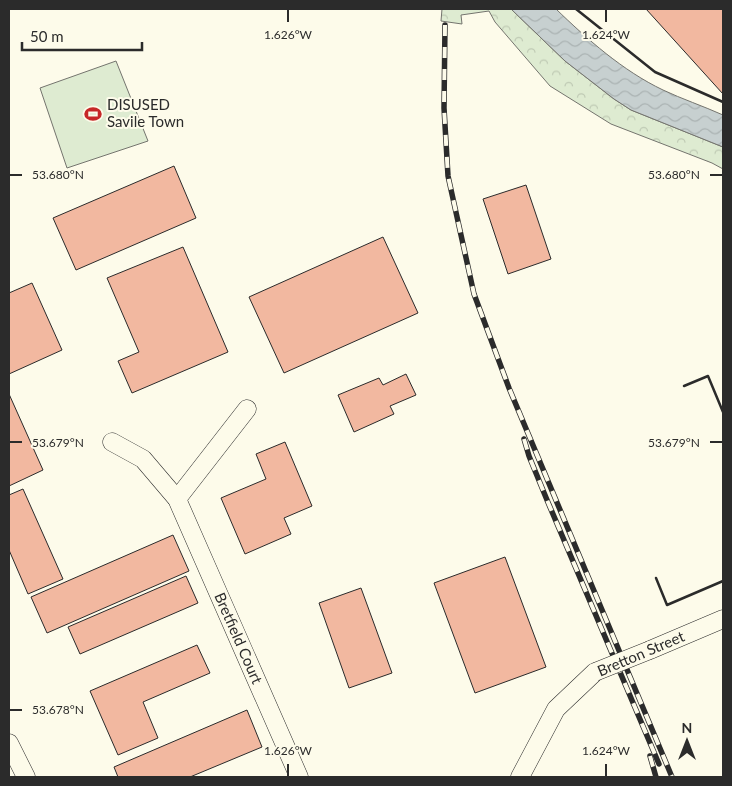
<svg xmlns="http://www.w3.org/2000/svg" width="732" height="786" viewBox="0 0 732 786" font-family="Lato,sans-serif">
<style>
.forest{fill:url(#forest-crowns);stroke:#74746e}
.pitch{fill:#deebd1;stroke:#74746e}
.water{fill:url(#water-waves);stroke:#74746e}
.building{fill:#f2b8a0;stroke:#2b2b2b}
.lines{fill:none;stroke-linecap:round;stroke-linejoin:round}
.minor-casing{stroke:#2b2b2b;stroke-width:19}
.minor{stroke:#fdfbea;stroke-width:18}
.rail-casing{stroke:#2b2b2b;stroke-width:5.5}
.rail{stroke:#fdfbea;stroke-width:4;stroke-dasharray:11;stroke-linecap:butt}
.minor-bridge-casing{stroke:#2b2b2b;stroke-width:19;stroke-linecap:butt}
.minor-bridge{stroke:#fdfbea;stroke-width:18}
.wall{stroke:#2b2b2b;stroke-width:2.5}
.ticks{fill:none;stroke:#2b2b2b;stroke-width:2}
.labels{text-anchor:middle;stroke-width:4;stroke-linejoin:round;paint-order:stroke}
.poi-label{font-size:15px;fill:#2b2b2b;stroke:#fdfbea;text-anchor:start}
.street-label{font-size:15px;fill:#2b2b2b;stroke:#fdfbea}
.ticks-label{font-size:12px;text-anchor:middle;fill:#2b2b2b;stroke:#fdfbea;stroke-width:4;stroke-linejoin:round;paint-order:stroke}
</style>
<defs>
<pattern id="forest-crowns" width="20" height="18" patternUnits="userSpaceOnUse" patternTransform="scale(1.25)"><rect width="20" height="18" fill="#deebd1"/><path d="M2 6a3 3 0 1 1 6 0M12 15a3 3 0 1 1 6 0" fill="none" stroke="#bfcab4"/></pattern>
<pattern id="water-waves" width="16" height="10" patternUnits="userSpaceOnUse" patternTransform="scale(1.25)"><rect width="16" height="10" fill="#c7d0d0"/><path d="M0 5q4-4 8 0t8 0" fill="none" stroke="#abb3b3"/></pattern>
</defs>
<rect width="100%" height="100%" fill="#fdfbea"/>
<!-- forest -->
<path class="forest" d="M 442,9 L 511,9 L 565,61 L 614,99 L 631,110 L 723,147 L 723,169 L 712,163 L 611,124 L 550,86 L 495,22 L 489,11 L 461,15 L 462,24 L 441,21 Z"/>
<!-- pitch -->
<path class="pitch" d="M 116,61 L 148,141 L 67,168 L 40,88 Z"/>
<!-- water -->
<path class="water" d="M 511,9 L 556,9 C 587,39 623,71 663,90 C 682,99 703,106 723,115 L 723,147 L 631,110 L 614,99 L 565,61 Z"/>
<!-- building -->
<g class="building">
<path d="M 646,9 L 723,9 L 723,94 Z"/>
<path d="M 174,166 L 196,218 L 76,270 L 53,218 Z"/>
<path d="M 526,185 L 551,259 L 508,274 L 483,199 Z"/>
<path d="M 383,237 L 418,313 L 284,373 L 249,297 Z"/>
<path d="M 183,247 L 228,352 L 132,393 L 118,361 L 139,352 L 107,278 Z"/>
<path d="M 32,283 L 62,350 L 9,374 L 9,293 Z"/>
<path d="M 406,374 L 416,395 L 390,406 L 394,414 L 354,432 L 338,395 L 379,378 L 383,385 Z"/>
<path d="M 9,394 L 43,470 L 9,486 Z"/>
<path d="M 285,442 L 312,506 L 284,518 L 291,534 L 245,554 L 221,498 L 266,479 L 256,454 Z"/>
<path d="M 23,489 L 63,579 L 28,594 L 9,550 L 9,495 Z"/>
<path d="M 173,535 L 189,571 L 47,633 L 31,597 Z"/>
<path d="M 505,557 L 546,667 L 475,693 L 434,583 Z"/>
<path d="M 186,576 L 198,603 L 80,654 L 68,627 Z"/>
<path d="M 361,588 L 392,673 L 349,688 L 319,603 Z"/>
<path d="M 197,645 L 210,673 L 143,702 L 158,738 L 118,755 L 90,691 Z"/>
<path d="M 247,710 L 262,747 L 190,777 L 118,777 L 114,767 Z"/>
</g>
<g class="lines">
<!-- minor casing -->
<g class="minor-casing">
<g id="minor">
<path id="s1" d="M 112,442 L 143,459 L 177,499 L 299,777"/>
<path d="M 177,499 L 247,409"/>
<path d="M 650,650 L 723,619"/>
<path d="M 9,743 L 26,777"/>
<path d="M 520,777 L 556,709 L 595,672"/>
</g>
</g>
<!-- minor -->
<use href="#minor" class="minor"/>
<!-- rail casing -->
<g class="rail-casing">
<g id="rail">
<path d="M 445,25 L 444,108 L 448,176 L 474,294 L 509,388 L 672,777"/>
<path d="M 524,439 L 529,456 L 547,500 L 659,764"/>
<path d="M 650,756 L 656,777"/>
</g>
</g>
<!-- rail -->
<use href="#rail" class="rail"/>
<!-- minor-bridge casing -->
<g class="minor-bridge-casing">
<path id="minor-bridge" d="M 595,672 L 650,650"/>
</g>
<!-- minor-bridge -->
<use href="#minor-bridge" class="minor-bridge"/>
<!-- wall -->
<g class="wall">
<path d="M 576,9 L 655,72 L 723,102"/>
<path d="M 684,386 L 708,376 L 723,412"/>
<path d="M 656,578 L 667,605 L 723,581"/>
</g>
</g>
<!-- ticks -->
<path class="ticks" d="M 288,10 L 288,22M 606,10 L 606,22M 10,175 L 22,175M 710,175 L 722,175M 10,442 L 22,442M 710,442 L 722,442M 10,710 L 22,710M 288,764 L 288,776M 606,764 L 606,776"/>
<!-- icons -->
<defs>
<g id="stadium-bare" transform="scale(1.35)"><path d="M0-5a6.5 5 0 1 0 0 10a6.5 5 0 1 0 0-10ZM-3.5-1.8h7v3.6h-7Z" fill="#c62828" stroke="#fdfbea" stroke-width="2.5" paint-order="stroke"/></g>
</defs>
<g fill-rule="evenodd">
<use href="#stadium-bare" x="93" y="114"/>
</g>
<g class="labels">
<!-- poi labels -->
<g class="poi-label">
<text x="107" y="110">DISUSED<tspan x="107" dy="17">Savile Town</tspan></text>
</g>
<!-- street labels -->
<g class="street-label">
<text dy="5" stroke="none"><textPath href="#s1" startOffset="240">Bretfield Court</textPath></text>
<text transform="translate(641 654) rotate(-23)" y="5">Bretton Street</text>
</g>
</g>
<g class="ticks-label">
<text x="288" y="39">1.626°W</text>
<text x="606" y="39">1.624°W</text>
<text x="58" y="179">53.680°N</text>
<text x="674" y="179">53.680°N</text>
<text x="58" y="447">53.679°N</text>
<text x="674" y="447">53.679°N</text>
<text x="58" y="714">53.678°N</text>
<text x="288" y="755">1.626°W</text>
<text x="606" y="755">1.624°W</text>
</g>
<!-- border -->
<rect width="732" height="786" fill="none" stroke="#2b2b2b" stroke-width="20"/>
<!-- north arrow -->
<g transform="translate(687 741)" stroke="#fdfbea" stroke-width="4" paint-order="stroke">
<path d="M0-4L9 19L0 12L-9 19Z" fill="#2b2b2b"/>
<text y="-8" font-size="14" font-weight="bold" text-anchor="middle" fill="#2b2b2b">N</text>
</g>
<!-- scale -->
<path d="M22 42v8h120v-8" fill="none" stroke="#2b2b2b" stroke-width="2.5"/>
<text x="30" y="42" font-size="15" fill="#2b2b2b" stroke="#fdfbea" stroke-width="4" paint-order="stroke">50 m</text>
</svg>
